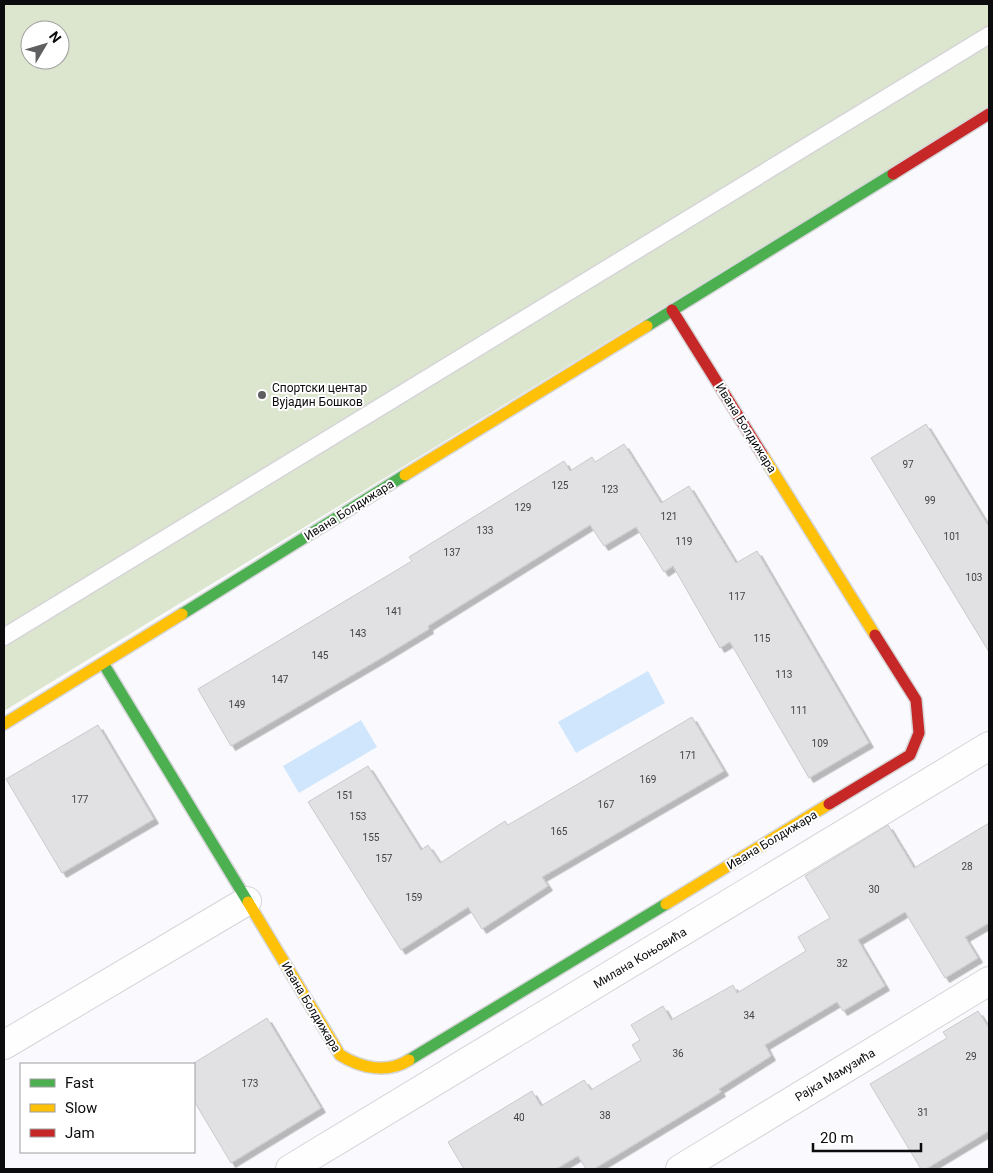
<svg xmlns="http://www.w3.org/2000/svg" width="993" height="1173" viewBox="0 0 993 1173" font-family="Roboto,sans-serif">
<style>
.green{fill:#dce5ce;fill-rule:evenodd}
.water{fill:#cfe6fd}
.building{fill:#e1e1e3;stroke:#cacacc;filter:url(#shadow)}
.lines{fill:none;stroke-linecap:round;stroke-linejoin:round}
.lane-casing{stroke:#d5d5d8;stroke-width:19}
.street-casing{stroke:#d5d5d8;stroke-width:30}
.fast-casing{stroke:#d5d5d8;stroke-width:14}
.slow-casing{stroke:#d5d5d8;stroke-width:14}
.jam-casing{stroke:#d5d5d8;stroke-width:14}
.lane{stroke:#fefeff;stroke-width:16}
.street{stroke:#fefeff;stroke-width:28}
.fast{stroke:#4caf50;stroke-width:11}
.slow{stroke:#ffc107;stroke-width:11}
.jam{stroke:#c62828;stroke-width:11}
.poi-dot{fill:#5f5f62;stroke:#fff;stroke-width:2}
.labels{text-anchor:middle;stroke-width:4;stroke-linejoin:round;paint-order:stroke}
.number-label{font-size:10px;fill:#424244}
.poi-label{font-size:12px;fill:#0c0c0e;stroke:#fff;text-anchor:start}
.street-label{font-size:12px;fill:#0c0c0e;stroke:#fff}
</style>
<defs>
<filter id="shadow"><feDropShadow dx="4.5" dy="4.5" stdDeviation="0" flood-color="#0004"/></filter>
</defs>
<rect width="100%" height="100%" fill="#fafafe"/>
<!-- green -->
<path class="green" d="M 4,4 L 989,4 L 989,108 L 4,711 ZM 30,30 L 60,30 L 60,60 L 30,60 Z"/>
<!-- water -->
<g class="water">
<path d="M 648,671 L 665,703 L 576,753 L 558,722 Z"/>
<path d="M 361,720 L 377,747 L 299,793 L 283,766 Z"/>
</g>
<!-- building -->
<g class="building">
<path d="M 926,424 L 989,527 L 989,652 L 871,458 Z"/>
<path d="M 624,444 L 661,503 L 689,486 L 736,563 L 757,551 L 869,743 L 809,778 L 730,642 L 720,648 L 673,566 L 664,572 L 636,527 L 604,546 L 590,525 L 428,626 L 429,629 L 383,657 L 231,746 L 198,689 L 412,561 L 409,557 L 564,461 L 570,471 L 592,457 L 595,462 Z"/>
<path d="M 692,717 L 724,771 L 542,877 L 548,886 L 482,929 L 468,907 L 401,950 L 308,802 L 368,766 L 421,850 L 428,845 L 440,863 L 505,821 L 508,825 Z"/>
<path d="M 98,725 L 154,819 L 62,873 L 6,779 Z"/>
<path d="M 989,823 L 989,923 L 965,937 L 978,958 L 945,978 L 905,912 L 858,940 L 885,986 L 843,1011 L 837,1002 L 765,1045 L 771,1056 L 719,1089 L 721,1092 L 594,1169 L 586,1169 L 578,1156 L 556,1169 L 464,1169 L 448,1142 L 532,1091 L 541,1106 L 584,1080 L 591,1090 L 641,1060 L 632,1045 L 640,1040 L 631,1025 L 663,1006 L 671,1020 L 733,985 L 737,993 L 806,951 L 798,937 L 830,918 L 805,876 L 888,825 L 914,868 Z"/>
<path d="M 978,1011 L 989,1028 L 989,1131 L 926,1169 L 921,1169 L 870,1084 L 947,1038 L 943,1032 Z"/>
<path d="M 267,1018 L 321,1108 L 231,1163 L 194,1101 L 194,1063 Z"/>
</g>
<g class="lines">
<!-- lane casing -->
<g class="lane-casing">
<path id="lane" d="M 4,637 L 989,35"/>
</g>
<!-- street casing -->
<g class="street-casing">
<g id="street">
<path d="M 4,1045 L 247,901"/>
<path d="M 290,1169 L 989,746"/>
<path d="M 680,1169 L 989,981"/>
</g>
</g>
<!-- fast casing -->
<g class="fast-casing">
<g id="fast">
<path d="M 647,326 L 893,174"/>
<path d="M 182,614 L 405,475"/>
<path d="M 103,663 L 248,902"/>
<path d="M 409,1060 L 666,904"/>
</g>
</g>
<!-- slow casing -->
<g class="slow-casing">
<g id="slow">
<path d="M 762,454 L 875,635"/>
<path d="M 405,475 L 647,326"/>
<path d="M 4,724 L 182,614"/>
<path d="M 248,902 L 340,1055 C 361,1068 387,1074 409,1060"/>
<path d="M 666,904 L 829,804"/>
</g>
</g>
<!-- jam casing -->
<g class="jam-casing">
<g id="jam">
<path d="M 893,174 L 989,114"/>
<path d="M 672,310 L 762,454"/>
<path d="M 829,804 L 910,755 L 919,733 L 916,700 L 875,635"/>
</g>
</g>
<!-- lane -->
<use href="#lane" class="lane"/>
<!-- street -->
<use href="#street" class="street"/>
<!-- fast -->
<use href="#fast" class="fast"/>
<!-- slow -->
<use href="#slow" class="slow"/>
<!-- jam -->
<use href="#jam" class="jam"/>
</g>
<!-- markers -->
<circle class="poi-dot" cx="262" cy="395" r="5"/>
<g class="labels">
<!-- number labels -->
<g class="number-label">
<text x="908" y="468">97</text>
<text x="560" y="489">125</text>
<text x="610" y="493">123</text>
<text x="930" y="504">99</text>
<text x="523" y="511">129</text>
<text x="669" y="520">121</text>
<text x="485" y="534">133</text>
<text x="952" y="540">101</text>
<text x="684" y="545">119</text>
<text x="452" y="556">137</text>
<text x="974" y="581">103</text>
<text x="737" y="600">117</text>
<text x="394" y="615">141</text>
<text x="358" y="637">143</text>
<text x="762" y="642">115</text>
<text x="320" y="659">145</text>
<text x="784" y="678">113</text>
<text x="280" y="683">147</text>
<text x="237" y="708">149</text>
<text x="799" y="714">111</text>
<text x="820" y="747">109</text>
<text x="688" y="759">171</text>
<text x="648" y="783">169</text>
<text x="345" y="799">151</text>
<text x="80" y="803">177</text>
<text x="606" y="808">167</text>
<text x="358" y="820">153</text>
<text x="559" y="835">165</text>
<text x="371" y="841">155</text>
<text x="384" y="862">157</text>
<text x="967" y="870">28</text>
<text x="874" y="893">30</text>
<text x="414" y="901">159</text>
<text x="842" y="967">32</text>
<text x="749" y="1019">34</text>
<text x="678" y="1057">36</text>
<text x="971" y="1060">29</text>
<text x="250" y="1087">173</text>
<text x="923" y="1116">31</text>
<text x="605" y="1119">38</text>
<text x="519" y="1121">40</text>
</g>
<!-- poi labels -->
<g class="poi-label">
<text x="272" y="392">Спортски центар<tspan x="272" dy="14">Вујадин Бошков</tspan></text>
</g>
<!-- street labels -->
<g class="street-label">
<text transform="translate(746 428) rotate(58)" y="4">Ивана Болдижара</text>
<text transform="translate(349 510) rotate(-32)" y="4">Ивана Болдижара</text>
<text transform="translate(772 840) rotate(-31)" y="4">Ивана Болдижара</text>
<text transform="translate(640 958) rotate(-31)" y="4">Милана Коњовића</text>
<text transform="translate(311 1007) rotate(59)" y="4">Ивана Болдижара</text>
<text transform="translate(835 1075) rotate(-31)" y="4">Рајка Мамузића</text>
</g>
</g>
<!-- border -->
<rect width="993" height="1173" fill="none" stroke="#0c0c0e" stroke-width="10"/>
<!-- legend -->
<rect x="20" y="1063" width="175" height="90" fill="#ffffff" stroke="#9e9e9f"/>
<rect x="30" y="1079" width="25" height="8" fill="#4caf50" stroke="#9e9e9f"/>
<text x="65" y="1088" font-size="15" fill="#0c0c0e">Fast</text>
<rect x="30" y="1104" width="25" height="8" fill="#ffc107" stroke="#9e9e9f"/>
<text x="65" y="1113" font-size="15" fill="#0c0c0e">Slow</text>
<rect x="30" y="1129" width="25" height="8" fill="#c62828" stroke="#9e9e9f"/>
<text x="65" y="1138" font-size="15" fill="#0c0c0e">Jam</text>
<!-- north arrow -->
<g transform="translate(45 45) rotate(52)"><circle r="24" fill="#ffffff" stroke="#9e9e9f"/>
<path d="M0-4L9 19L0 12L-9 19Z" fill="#5f5f62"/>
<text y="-8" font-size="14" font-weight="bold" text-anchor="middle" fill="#0c0c0e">N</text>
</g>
<!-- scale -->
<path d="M813 1143v8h108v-8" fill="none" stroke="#0c0c0e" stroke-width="2.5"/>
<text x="820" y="1143" font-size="15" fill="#0c0c0e" stroke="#ffffff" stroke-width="4" paint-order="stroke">20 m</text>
</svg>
